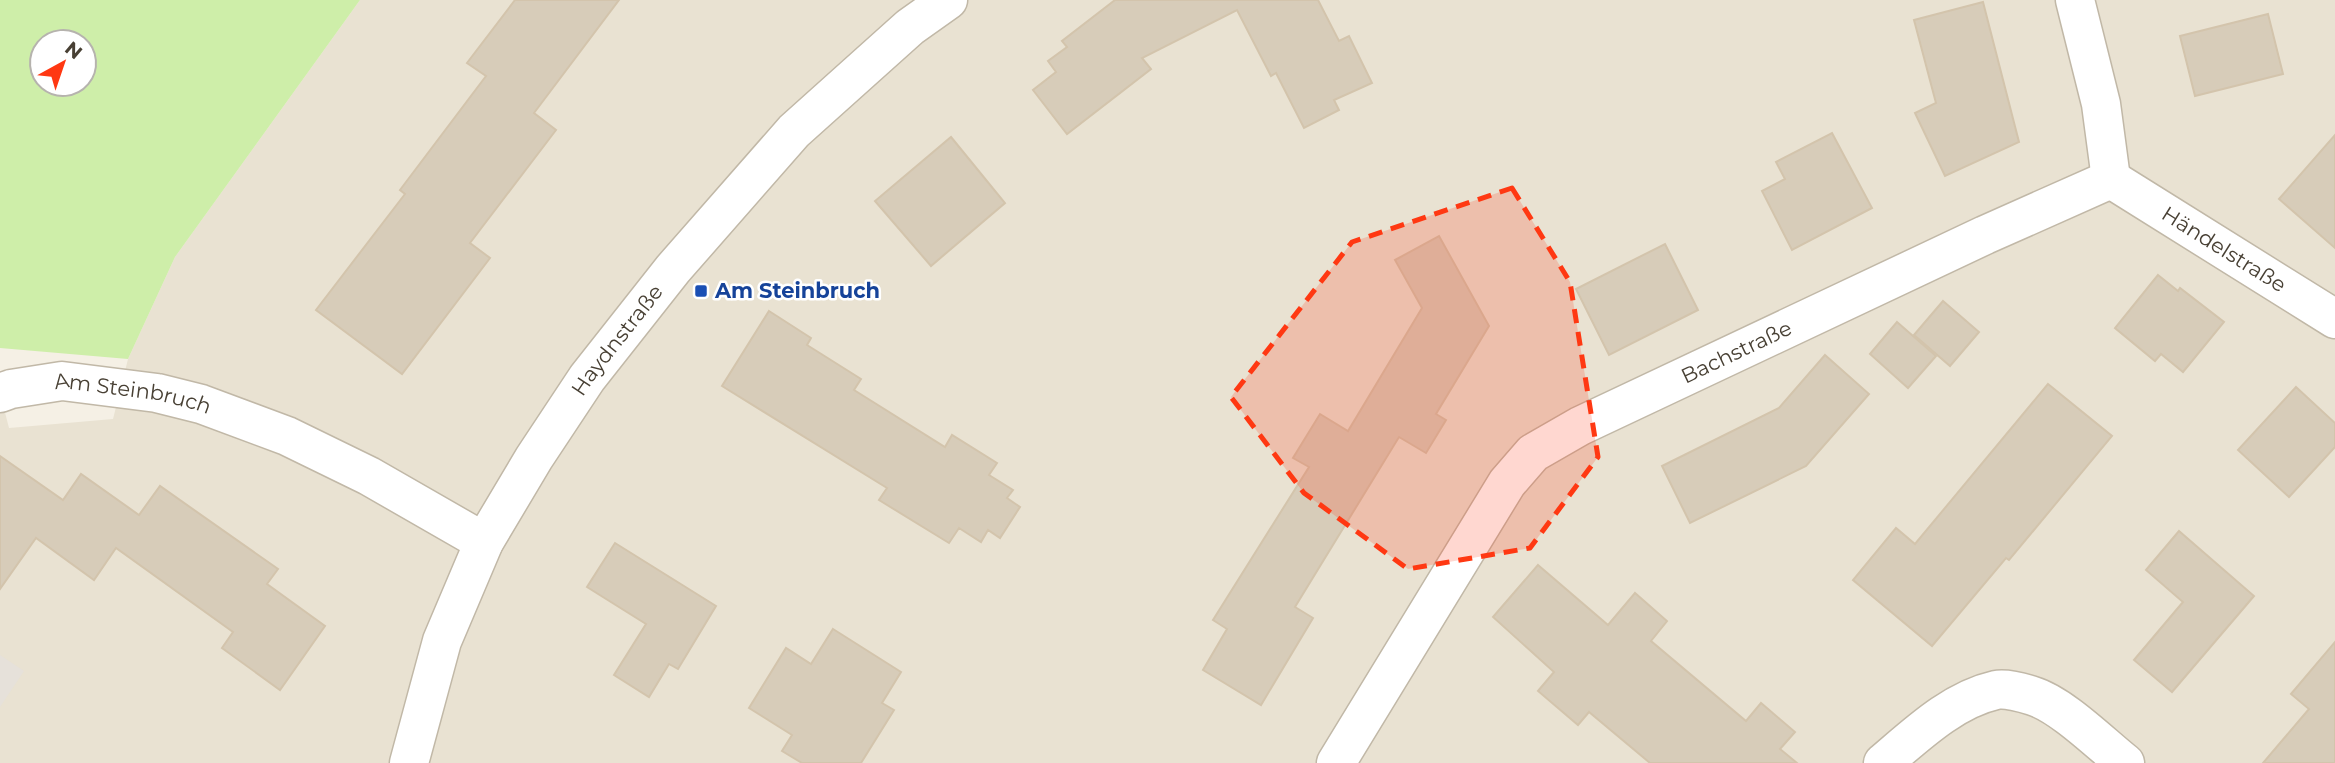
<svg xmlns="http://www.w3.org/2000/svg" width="2335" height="763" viewBox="0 0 2335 763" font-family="Montserrat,sans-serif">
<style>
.residential{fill:#e9e2d2}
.industrial{fill:#e6e1da}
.green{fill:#ceeea9;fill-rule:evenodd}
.building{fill:#d7ccb9;stroke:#d3c4ac;stroke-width:2}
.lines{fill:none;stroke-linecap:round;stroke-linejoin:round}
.minor-casing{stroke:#c1b8a7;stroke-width:41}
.minor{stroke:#fff;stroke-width:38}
.marked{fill:#ff3812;fill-opacity:0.2;stroke:#ff3812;stroke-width:5;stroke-dasharray:14 9;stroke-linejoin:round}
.transit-dot{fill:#1a4fb4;stroke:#fff;stroke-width:2.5}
.labels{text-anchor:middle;stroke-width:5;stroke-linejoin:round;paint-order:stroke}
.street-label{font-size:21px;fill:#484034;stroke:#fff}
.transit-label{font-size:21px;font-weight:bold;fill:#164399;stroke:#fff;text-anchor:start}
</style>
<rect width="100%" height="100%" fill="#f5f0e5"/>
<!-- residential -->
<path class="residential" d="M 360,0 L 2335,0 L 2335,763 L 0,763 L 0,393 L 9,428 L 113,419 L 128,359 L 175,257 Z"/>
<!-- industrial -->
<path class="industrial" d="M 0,655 L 24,671 L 0,707 Z"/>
<!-- green -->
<path class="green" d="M 0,0 L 360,0 L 175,257 L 128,359 L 0,348 ZM 42,42 L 84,42 L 84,84 L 42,84 Z"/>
<!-- building -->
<g class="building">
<path d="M 515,0 L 619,0 L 534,113 L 556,130 L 470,243 L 490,258 L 402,374 L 316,310 L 405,194 L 400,190 L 486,76 L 467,63 Z"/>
<path d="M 1115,0 L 1318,0 L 1339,41 L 1349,36 L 1372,83 L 1334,100 L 1339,110 L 1304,128 L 1276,73 L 1271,76 L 1237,10 L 1142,58 L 1151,69 L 1067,134 L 1033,90 L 1056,72 L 1048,61 L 1067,47 L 1062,41 Z"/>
<path d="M 1983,2 L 2019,142 L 1945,176 L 1915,113 L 1936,103 L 1914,20 Z"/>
<path d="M 2268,14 L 2283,74 L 2195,96 L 2180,36 Z"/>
<path d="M 1832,133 L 1872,208 L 1792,250 L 1762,191 L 1785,179 L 1776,162 Z"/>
<path d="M 2335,135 L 2335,248 L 2279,199 Z"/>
<path d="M 951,137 L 1005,203 L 931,266 L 875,201 Z"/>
<path d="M 1439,236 L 1489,326 L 1436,414 L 1446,420 L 1426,453 L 1399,437 L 1295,607 L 1313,618 L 1261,705 L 1203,670 L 1227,629 L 1213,620 L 1309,467 L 1293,458 L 1320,414 L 1348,431 L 1422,308 L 1395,260 Z"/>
<path d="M 1665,244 L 1698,310 L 1609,355 L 1576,289 Z"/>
<path d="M 2158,275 L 2178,291 L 2180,288 L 2224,322 L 2183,372 L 2161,354 L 2155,361 L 2115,328 Z"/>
<path d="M 1943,301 L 1979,332 L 1950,366 L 1914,335 Z"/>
<path d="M 769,311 L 811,338 L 807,345 L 861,379 L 854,390 L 945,447 L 952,435 L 997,463 L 989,475 L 1013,490 L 1007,498 L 1020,507 L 1000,538 L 988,530 L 981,542 L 959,528 L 949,543 L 879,500 L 887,488 L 722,386 Z"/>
<path d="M 1897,322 L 1936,356 L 1908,388 L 1870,354 Z"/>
<path d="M 1825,355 L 1869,394 L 1806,466 L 1690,523 L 1662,466 L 1779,408 Z"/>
<path d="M 2048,384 L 2112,436 L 2009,560 L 2006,558 L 1932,646 L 1853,580 L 1896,528 L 1915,544 Z"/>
<path d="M 2296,387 L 2335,423 L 2335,447 L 2289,497 L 2238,450 Z"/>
<path d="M 0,456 L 63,500 L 81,474 L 139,515 L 160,486 L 278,569 L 267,584 L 325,626 L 280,690 L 222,648 L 233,632 L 116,548 L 94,580 L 36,538 L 0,589 Z"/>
<path d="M 2179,531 L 2254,596 L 2172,692 L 2134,660 L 2183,602 L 2146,570 Z"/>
<path d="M 615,543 L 716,606 L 678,669 L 669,664 L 649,697 L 614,675 L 646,624 L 587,587 Z"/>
<path d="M 1538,565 L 1608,625 L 1635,593 L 1667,621 L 1651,641 L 1746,721 L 1761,703 L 1795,732 L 1780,749 L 1797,763 L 1650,763 L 1589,712 L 1578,725 L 1538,691 L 1554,672 L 1493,617 Z"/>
<path d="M 833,629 L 901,672 L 882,703 L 894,710 L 861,763 L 802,763 L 782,751 L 792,735 L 749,708 L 786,648 L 811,664 Z"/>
<path d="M 2335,642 L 2335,763 L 2263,763 L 2309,709 L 2291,694 Z"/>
</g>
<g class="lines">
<!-- minor casing -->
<g class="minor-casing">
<g id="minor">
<path d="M 2075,0 L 2101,104 L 2111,179"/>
<path id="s1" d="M 2111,179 L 2335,319"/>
<path id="s2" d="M 0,393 L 11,389 L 62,381 L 157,393 L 201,404 L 287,436 L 369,476 L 484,542"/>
<path id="s3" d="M 409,763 L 442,641 L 484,542 L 534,458 L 587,378 L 673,269 L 794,131 L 910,27 L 948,0"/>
<path id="s4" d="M 1336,763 L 1507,483 L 1533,453 L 1580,426 L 1985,235 L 2111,179"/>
<path d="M 1883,763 C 1916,735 1952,700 1996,690 C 2005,688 2024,693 2033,696 C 2062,705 2101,744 2125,763"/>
</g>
</g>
<!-- minor -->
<use href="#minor" class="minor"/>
</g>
<!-- marked area -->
<path class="marked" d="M 1512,188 L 1570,282 L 1598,457 L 1530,548 L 1408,569 L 1304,493 L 1231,397 L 1352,242 Z"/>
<!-- markers -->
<rect class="transit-dot" x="694" y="284" width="14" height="14" rx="3.5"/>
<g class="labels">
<!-- street labels -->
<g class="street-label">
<text dy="7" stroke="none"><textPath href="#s1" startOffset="133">Händelstraße</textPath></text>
<text dy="7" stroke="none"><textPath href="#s3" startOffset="476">Haydnstraße</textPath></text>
<text dy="7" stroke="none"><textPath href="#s4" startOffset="595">Bachstraße</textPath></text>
<text dy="7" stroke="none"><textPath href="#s2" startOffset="135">Am Steinbruch</textPath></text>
</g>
<!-- transit labels -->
<g class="transit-label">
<text x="715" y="298">Am Steinbruch</text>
</g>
</g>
<!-- north arrow -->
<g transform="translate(63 63) rotate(40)"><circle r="33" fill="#ffffff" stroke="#b6b3ae" stroke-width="2"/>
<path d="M0-5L12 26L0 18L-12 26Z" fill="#ff3812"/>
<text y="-10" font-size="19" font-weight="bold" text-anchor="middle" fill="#484034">N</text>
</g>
</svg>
